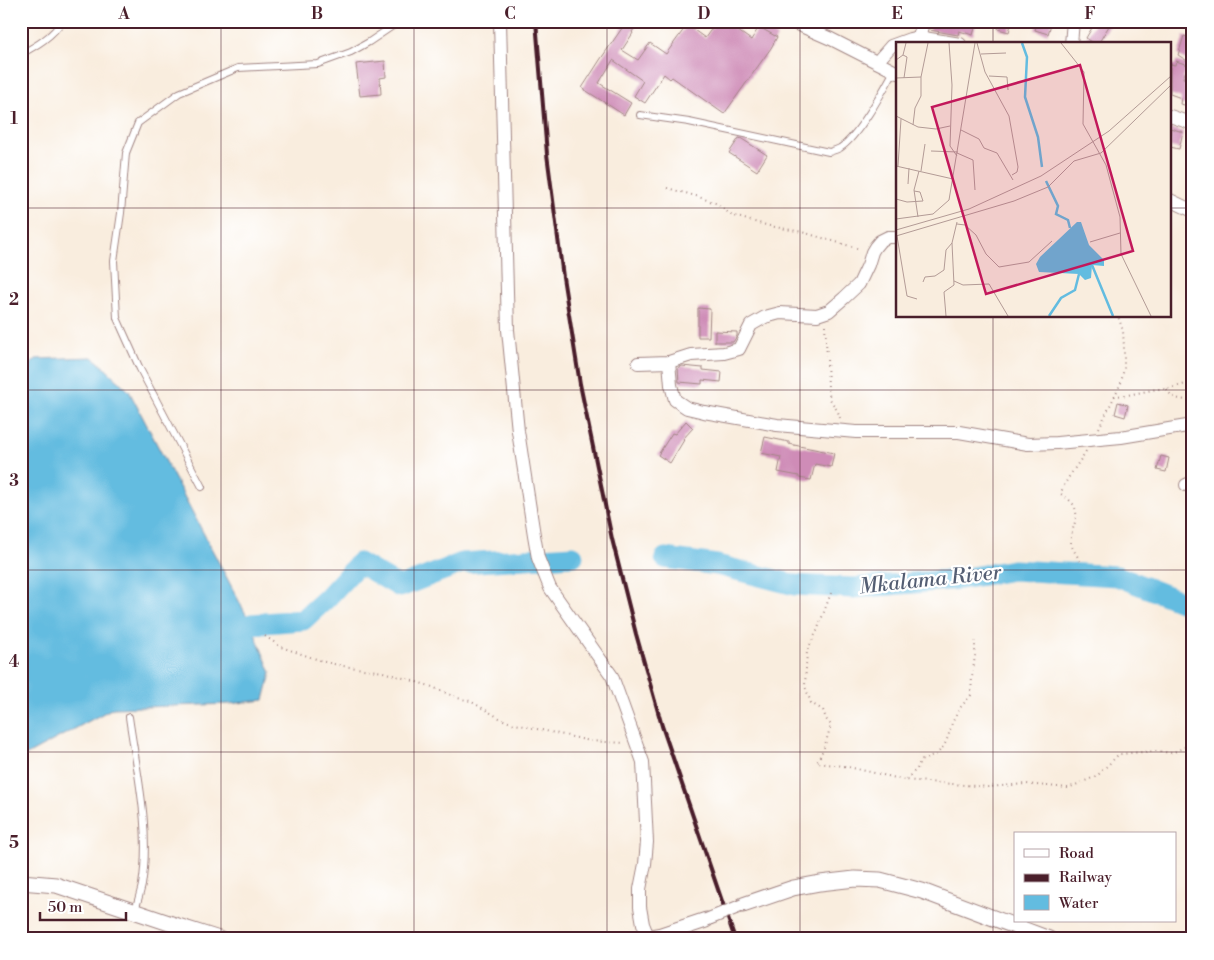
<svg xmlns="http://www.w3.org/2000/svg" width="1214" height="960" viewBox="0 0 1214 960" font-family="'Libre Bodoni',serif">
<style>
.water{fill:#63bce0;stroke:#566e86}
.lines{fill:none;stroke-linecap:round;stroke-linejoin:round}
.river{stroke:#63bce0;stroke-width:21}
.building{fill:#cf8cb7}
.service-casing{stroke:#a28684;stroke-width:8}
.minor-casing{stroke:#a28684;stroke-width:14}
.tertiary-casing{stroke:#a28684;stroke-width:17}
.path{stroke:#a28684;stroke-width:2;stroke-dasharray:1 4;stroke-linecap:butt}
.service{stroke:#fff;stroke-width:6}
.minor{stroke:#fff;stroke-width:12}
.tertiary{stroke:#fff;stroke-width:15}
.rail{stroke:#4a1f2b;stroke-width:4}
.minor-bridge-casing{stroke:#a28684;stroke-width:14;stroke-linecap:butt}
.minor-bridge{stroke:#fff;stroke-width:12}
.grid{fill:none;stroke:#4a1f2b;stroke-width:1;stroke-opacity:0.55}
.labels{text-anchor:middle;stroke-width:4.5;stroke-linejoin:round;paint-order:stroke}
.water-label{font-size:21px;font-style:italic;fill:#545e73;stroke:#fff}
.inset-river{fill:none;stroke:#63bce0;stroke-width:2.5}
.inset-road{fill:none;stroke:#b39b96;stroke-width:1}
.view{fill:#c2185b;fill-opacity:0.15;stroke:#c2185b;stroke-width:2.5}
.inset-edge{fill:none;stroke:#4a1f2b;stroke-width:2.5}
.neatline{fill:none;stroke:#4a1f2b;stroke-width:2}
.grid-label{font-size:16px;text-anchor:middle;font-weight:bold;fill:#4a1f2b}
</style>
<rect width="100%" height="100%" fill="#fff"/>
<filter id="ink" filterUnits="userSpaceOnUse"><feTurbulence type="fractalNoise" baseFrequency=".02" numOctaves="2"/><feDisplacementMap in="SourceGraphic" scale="10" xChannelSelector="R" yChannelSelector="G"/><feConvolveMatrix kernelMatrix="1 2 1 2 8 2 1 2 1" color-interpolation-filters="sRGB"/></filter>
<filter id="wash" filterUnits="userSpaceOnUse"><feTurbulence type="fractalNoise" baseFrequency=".0096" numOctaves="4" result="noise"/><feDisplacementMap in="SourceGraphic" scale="20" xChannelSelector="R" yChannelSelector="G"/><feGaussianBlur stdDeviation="1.12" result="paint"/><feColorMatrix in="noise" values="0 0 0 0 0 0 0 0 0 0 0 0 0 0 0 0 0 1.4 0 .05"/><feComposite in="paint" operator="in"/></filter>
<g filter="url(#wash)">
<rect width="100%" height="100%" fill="#f9edde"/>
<!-- water -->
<path class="water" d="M 93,357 L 129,391 L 251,624 L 271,673 L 264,700 L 229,704 L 113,708 L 21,758 L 21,374 L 36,359 Z"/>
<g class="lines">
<!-- river -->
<g class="river">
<path d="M 665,558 L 717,565 L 795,585 L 853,588 L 960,579 L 1013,570 L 1117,576 L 1193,606"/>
<path d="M 251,624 L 303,620 L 327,598 L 359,563 L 400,587 L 462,563 L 573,556"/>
</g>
</g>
<g id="blocks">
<!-- building -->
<g class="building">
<path d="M 627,21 L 639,21 L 632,32 L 633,33 L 622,50 L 638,60 L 650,43 L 666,54 L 687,25 L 705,38 L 717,21 L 724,21 L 751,40 L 759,27 L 777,37 L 771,48 L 724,114 L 672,77 L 670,79 L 664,74 L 645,103 L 634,96 L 643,81 L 613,60 L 599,83 L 631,103 L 624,115 L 582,88 L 600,60 Z"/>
<path d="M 932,21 L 977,21 L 973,35 L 959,31 L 958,35 L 930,30 Z"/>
<path d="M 1001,21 L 1012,21 L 1009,32 L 998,29 Z"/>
<path d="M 1038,21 L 1052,21 L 1048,34 L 1035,30 Z"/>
<path d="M 1096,21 L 1112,21 L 1098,44 L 1095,44 L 1086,38 Z"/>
<path d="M 1184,36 L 1193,39 L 1193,60 L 1190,59 L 1189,62 L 1178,55 Z"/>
<path d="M 385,61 L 386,77 L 380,78 L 381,94 L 360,96 L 356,64 Z"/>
<path d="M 1176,61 L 1188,65 L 1183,78 L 1193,81 L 1193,107 L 1180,104 L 1181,98 L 1170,94 L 1170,64 L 1175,65 Z"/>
<path d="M 1170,128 L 1183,132 L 1179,149 L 1170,147 Z"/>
<path d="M 739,138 L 742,139 L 767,155 L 757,171 L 729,153 Z"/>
<path d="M 698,308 L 710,309 L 709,337 L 698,337 Z"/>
<path d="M 715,331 L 737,332 L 737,336 L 733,342 L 715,342 Z"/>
<path d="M 682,366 L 703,368 L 703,370 L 722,372 L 721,382 L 702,380 L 702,384 L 679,382 L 678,368 Z"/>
<path d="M 1118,402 L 1128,405 L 1125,417 L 1115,414 Z"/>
<path d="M 686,421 L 693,428 L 683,439 L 684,440 L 670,463 L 658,455 L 672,433 L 675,434 Z"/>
<path d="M 765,437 L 789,442 L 789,444 L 834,453 L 831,467 L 815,464 L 811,480 L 799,478 L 799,476 L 778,472 L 781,457 L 761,453 Z"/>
<path d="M 1161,456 L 1169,458 L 1166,472 L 1157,470 Z"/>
</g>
</g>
</g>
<g filter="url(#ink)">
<use href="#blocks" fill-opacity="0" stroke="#a28684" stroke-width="1"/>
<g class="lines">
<!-- service casing -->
<g class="service-casing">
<g id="service">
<path d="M 21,54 C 36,46 53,36 62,21"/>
<path d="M 640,115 L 689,122 L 829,152 C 832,151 836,150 840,148 C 858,137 883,91 894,71"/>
<path d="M 202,487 L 140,369 L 117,318 L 114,261 L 121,213 L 126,153 L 138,123 L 179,93 L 238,68 L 318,64 L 351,52 L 369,42 L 400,21"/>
<path d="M 129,717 C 137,773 151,829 142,885 C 140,894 137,903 135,911"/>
</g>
</g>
<!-- minor casing -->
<g class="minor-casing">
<g id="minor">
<path d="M 500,21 L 508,330 L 518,431 L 534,535 L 538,558 L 550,588 L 612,676 L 643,762 L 647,842 L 645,864 L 640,889 L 640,907 L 643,924 L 649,939"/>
<path d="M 790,21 L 831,39 L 898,73"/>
<path d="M 916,44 L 924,21"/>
<path d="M 1071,44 L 1073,21"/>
<path d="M 877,62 L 891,46 L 910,39 L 918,37 L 960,44"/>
<path d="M 1170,116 L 1193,124"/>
<path d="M 1170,200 L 1193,211"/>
<path d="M 669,362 L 671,385 L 675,400 L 687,408 L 704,412 L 777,425 L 856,432 L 959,432 L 1028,444 L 1057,443 L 1121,437 L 1193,425"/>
<path d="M 638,363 L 669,362 L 691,355 L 724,353 L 739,349 L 751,325 L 765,317 L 780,313 L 817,315 L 829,311 L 844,298 L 859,284 L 868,265 L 872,252 L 875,247 L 880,241 L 888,237 L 898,237"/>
<path d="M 1186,485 L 1193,482"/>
</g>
</g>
<!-- tertiary casing -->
<g class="tertiary-casing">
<g id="tertiary">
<path d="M 21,882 L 56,885 L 172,924 L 219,939"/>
<path d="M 743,905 L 793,888 L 820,883 L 855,879 L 880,880 L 922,891 L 1049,939"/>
<path d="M 640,939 L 661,935 L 706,920"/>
</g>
</g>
<!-- path -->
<g class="path">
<path d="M 1175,21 L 1190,29 L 1193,32"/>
<path d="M 667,188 L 696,196 L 718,204 L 731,215 L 751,221 L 770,226 L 802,232 L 860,249"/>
<path d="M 825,325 L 827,357 L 828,389 L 830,399 L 838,412 L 840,418"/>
<path d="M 1167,389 C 1172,400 1182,399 1193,401"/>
<path d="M 1114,396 L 1128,395 L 1157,389 L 1167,389 L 1186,384 L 1193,384"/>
<path d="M 1099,428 L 1121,383 L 1124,368 L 1124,347 L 1123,331 L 1118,316"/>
<path d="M 1080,561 C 1077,555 1072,549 1071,543 C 1069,530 1082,517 1073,504 C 1070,500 1065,497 1061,494 C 1062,484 1080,462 1086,451"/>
<path d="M 831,593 L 817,631 L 807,651 L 805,686 L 811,703 L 823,710 L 826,719 L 831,725 L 825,745 L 817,763 L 844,766 L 905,780 L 988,787 L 1026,784 L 1068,788 L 1097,776 L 1119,754 L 1156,751 L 1172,753 L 1187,746 L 1193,738"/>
<path d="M 265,636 L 281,647 L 325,662 L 343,666 L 383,672 L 430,686 L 458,698 L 470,701 L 501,719 L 511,723 L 590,741 L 624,743"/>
<path d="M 906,779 L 917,769 L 920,761 L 936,755 L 944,746 L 948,737 L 952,723 L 960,708 L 971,695 L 972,677 L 975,656 L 975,641"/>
</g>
<!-- service -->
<use href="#service" class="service"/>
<!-- minor -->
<use href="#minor" class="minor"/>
<!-- tertiary -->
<use href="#tertiary" class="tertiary"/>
<!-- rail -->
<path class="rail" d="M 536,21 L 547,154 L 563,277 L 580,384 L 612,539 L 636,634 L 662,726 L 735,939"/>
<!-- minor-bridge casing -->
<g class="minor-bridge-casing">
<path id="minor-bridge" d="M 706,920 L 743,905"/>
</g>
<!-- minor-bridge -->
<use href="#minor-bridge" class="minor-bridge"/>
</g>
</g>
<!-- grid -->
<path class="grid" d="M 221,21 L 221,939M 414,21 L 414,939M 607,21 L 607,939M 800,21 L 800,939M 993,21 L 993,44M 21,208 L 898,208M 1170,208 L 1193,208M 993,316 L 993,939M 21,390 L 1193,390M 21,570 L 1193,570M 21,752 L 1193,752"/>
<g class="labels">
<!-- water labels -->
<g class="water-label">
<text transform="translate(930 579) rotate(-6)" y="7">Mkalama River</text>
</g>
</g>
<!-- overview -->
<g transform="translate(896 42)">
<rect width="275" height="275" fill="#f9edde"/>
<path d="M 181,180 L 185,180 L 193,203 L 208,218 L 208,224 L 196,223 L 195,236 L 189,238 L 183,232 L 143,230 L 140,222 L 144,215 Z" fill="#63bce0"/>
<path class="inset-river" d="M 126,1 L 131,15 L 129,55 L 142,95 L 146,125M 150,139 L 162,164 L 160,172 L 172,178 L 174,186M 196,223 L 217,274M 153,274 L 165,256 L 179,248 L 183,232"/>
<path class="inset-road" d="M 53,1 L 56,43 L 54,104 L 61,114M 81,1 L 89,30 L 113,74 L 122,125 L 121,130 L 116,133M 165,1 L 188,30 L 187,82 L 210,123 L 224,175 L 225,212 L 255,274M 85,12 L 110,11M 7,13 L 11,15 L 8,36M 0,18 L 7,13 L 10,1M 93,34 L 111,35 L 112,48M 0,36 L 25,35 L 32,1M 0,74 L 22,85 L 40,87 L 54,84M 17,83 L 19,66 L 25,54 L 25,35M 65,88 L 83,97 L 88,106 L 101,111 L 117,138M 35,109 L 62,110M 61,111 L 77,118 L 79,148M 0,124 L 57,137M 2,124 L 5,77M 25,129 L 29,102M 12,142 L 13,126M 0,157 L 11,160 L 27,159 L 24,150 L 18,149M 22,175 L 18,148 L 23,129M 0,177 L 37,172 L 53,158 L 79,1M 61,182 L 69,183 L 80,193 L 90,212 L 103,225 L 133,220 L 156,199M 0,188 L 73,167 L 145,134 L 213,89 L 275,34M 0,194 L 118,159 L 152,145 L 178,119 L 205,111 L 275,43M 1,194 L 11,254 L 21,257M 194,200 L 224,191M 58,239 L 67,243 L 93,242 L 112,274M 27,240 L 29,235 L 39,234 L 48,228 L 50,208 L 56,201M 50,274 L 48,250 L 58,243 L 56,201 L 61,180"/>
<path class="view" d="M 184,23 L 237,209 L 90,252 L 36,65 Z"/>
<rect width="275" height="275" class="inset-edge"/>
</g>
<!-- margin -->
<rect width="1214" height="960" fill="none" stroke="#fff" stroke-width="55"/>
<!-- legend -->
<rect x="1014" y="832" width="162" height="90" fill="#ffffff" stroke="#b7a5aa"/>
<rect x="1024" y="849" width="25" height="8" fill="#ffffff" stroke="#b7a5aa"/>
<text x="1059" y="858" font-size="15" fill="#4a1f2b">Road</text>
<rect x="1024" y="874" width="25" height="8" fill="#4a1f2b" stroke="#b7a5aa"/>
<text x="1059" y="882" font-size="15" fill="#4a1f2b">Railway</text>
<rect x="1024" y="895" width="25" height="15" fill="#63bce0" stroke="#b7a5aa"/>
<text x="1059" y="908" font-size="15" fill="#4a1f2b">Water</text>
<!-- scale -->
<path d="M40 912v8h86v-8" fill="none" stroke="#4a1f2b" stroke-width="2.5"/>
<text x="48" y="912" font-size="15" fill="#4a1f2b" stroke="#ffffff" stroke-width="4" paint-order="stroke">50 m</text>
<rect x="28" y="28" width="1158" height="904" class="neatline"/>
<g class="grid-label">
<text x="124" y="19">A</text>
<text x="317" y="19">B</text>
<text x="510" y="19">C</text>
<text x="704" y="19">D</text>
<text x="897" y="19">E</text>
<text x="1090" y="19">F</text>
<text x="14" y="124">1</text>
<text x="14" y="305">2</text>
<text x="14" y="486">3</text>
<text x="14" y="667">4</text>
<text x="14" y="848">5</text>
</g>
</svg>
